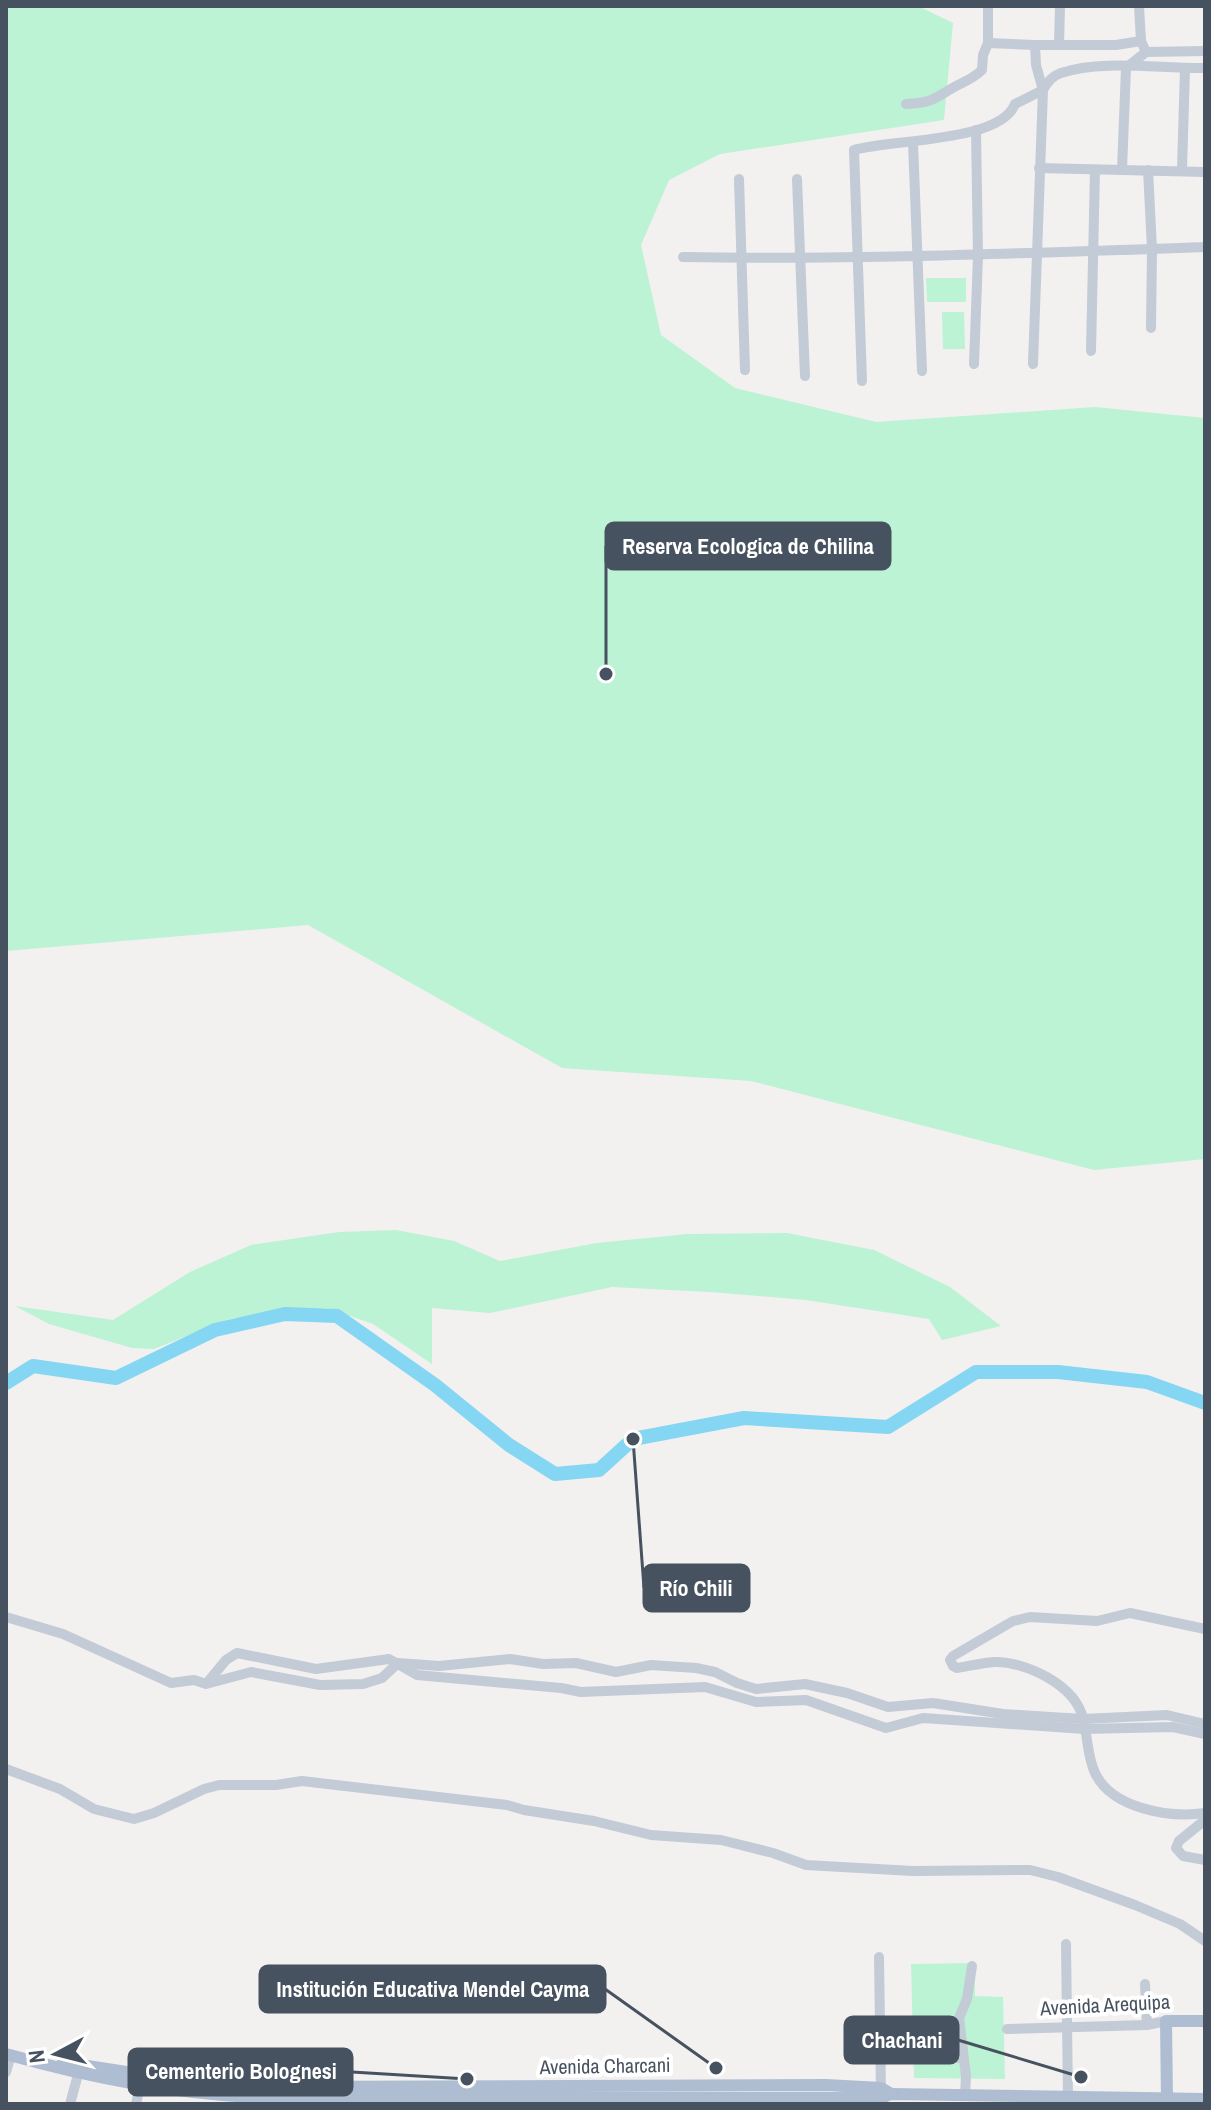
<svg xmlns="http://www.w3.org/2000/svg" width="1211" height="2110" viewBox="0 0 1211 2110" font-family="'Archivo Narrow',sans-serif">
<style>
.green{fill:#bbf3d4}
.lines{fill:none;stroke-linecap:round;stroke-linejoin:round}
.river{stroke:#85d6f3;stroke-width:14}
.minor{stroke:#c3cbd6;stroke-width:10}
.major{stroke:#aebdd1;stroke-width:12}
.labels{text-anchor:middle;stroke-width:8;stroke-linejoin:round;paint-order:stroke}
.street-label{font-size:20px;fill:#46525f;stroke:#fff}
.leader{fill:none;stroke:#46525f;stroke-width:3}
.callout-dot{fill:#46525f;stroke:#fff;stroke-width:3}
.callout{fill:#46525f;stroke:#46525f;stroke-width:3}
.callout-label{font-size:22px;text-anchor:middle;font-weight:bold;fill:#fff}
</style>
<rect width="100%" height="100%" fill="#f3f0f0"/>
<!-- green -->
<g class="green">
<path d="M 6,6 L 918,6 L 953,23 L 944,120 L 720,154 L 669,180 L 641,245 L 661,335 L 735,388 L 876,422 L 1095,407 L 1205,418 L 1205,1159 L 1094,1170 L 751,1081 L 562,1068 L 308,925 L 6,951 Z"/>
<path d="M 926,278 L 966,278 L 966,302 L 927,302 Z"/>
<path d="M 942,312 L 964,312 L 965,349 L 943,349 Z"/>
<path d="M 396,1230 L 454,1241 L 500,1261 L 597,1243 L 687,1234 L 787,1233 L 874,1250 L 950,1287 L 1001,1326 L 942,1340 L 929,1319 L 806,1300 L 710,1292 L 612,1287 L 490,1313 L 432,1308 L 432,1364 L 373,1324 L 327,1308 L 229,1319 L 154,1349 L 132,1348 L 49,1324 L 15,1306 L 113,1320 L 190,1272 L 251,1245 L 339,1232 Z"/>
<path d="M 975,1963 L 975,1996 L 1003,1997 L 1005,2079 L 914,2078 L 911,1964 Z"/>
</g>
<g class="lines">
<!-- river -->
<path class="river" d="M 6,1383 L 33,1366 L 116,1378 L 215,1330 L 285,1314 L 337,1316 L 435,1385 L 509,1445 L 555,1474 L 599,1470 L 633,1439 L 744,1418 L 888,1427 L 976,1372 L 1058,1372 L 1147,1382 L 1205,1403"/>
<!-- minor -->
<g class="minor">
<path d="M 988,6 L 988,43 L 1035,45"/>
<path d="M 1139,6 L 1141,41"/>
<path d="M 1059,45 L 1060,6"/>
<path d="M 1146,52 L 1205,51"/>
<path d="M 906,104 C 927,103 932,101 949,90 C 960,83 972,80 982,70 L 983,55 L 988,43"/>
<path d="M 913,143 L 922,371"/>
<path d="M 1039,168 L 1205,172"/>
<path d="M 1182,169 L 1185,69"/>
<path d="M 1148,170 L 1152,249 L 1151,328"/>
<path d="M 739,179 L 745,370"/>
<path d="M 797,179 L 805,376"/>
<path d="M 683,257 C 857,260 1031,253 1205,247"/>
<path d="M 1091,351 L 1095,170"/>
<path d="M 974,364 L 978,256 L 976,130"/>
<path d="M 1033,364 L 1043,90 C 1047,82 1052,76 1061,73 C 1101,59 1162,69 1205,68"/>
<path d="M 862,381 L 854,150 C 889,139 1000,143 1015,104 L 1043,90 L 1036,65 L 1035,45 L 1116,45 L 1141,41 L 1146,52 L 1126,68 L 1122,170"/>
<path d="M 6,1617 L 63,1634 L 171,1683 L 194,1680 L 206,1684 L 251,1672 L 320,1685 L 363,1684 L 382,1678 L 398,1663 L 439,1666 L 510,1659 L 543,1664 L 576,1663 L 616,1672 L 651,1665 L 696,1668 L 715,1672 L 737,1683 L 756,1689 L 805,1684 L 847,1693 L 888,1707 L 933,1703 L 1003,1714 L 1083,1719 L 1167,1715 L 1205,1724"/>
<path d="M 1205,1629 L 1130,1613 L 1097,1621 L 1030,1617 L 1013,1621 L 953,1656 L 950,1660 L 953,1666 L 957,1668 C 969,1666 982,1663 994,1662 C 1025,1661 1076,1685 1083,1719 C 1088,1737 1087,1756 1095,1773 C 1112,1809 1170,1818 1205,1813"/>
<path d="M 207,1683 L 226,1660 L 237,1653 L 316,1669 L 389,1659 L 417,1675 L 561,1688 L 581,1692 L 705,1687 L 756,1702 L 806,1700 L 886,1728 L 923,1718 L 1084,1729 L 1173,1727 L 1205,1734"/>
<path d="M 6,1769 L 60,1789 L 94,1809 L 134,1819 L 154,1813 L 204,1789 L 219,1785 L 276,1785 L 302,1781 L 507,1805 L 524,1810 L 594,1821 L 651,1835 L 721,1840 L 773,1853 L 806,1865 L 913,1871 L 1030,1870 L 1058,1877 L 1135,1905 L 1180,1924 L 1205,1941"/>
<path d="M 1205,1820 L 1179,1841 L 1176,1848 L 1183,1856 L 1205,1860"/>
<path d="M 1066,1944 L 1068,2098"/>
<path d="M 879,1957 L 881,2095"/>
<path d="M 1145,1984 L 1147,2025"/>
<path d="M 1007,2029 L 1147,2025 L 1166,2021"/>
<path d="M 918,2057 L 963,2058"/>
<path d="M 6,2072 L 11,2055"/>
<path d="M 965,2095 L 966,2076 L 959,2018 L 967,1999 L 972,1966"/>
<path d="M 70,2104 L 80,2067"/>
<path d="M 136,2104 L 142,2077"/>
</g>
<!-- major -->
<g class="major">
<path d="M 6,2054 C 95,2079 172,2093 265,2098 L 881,2098 L 891,2094 L 1205,2099"/>
<path d="M 61,2065 L 81,2065 L 204,2084 L 267,2087 L 826,2085 L 881,2088 L 891,2094"/>
<path d="M 1167,2099 L 1166,2021 L 1205,2021"/>
</g>
</g>
<g class="labels">
<!-- street labels -->
<g class="street-label">
<text transform="translate(1105 2005) rotate(-3)" y="7">Avenida Arequipa</text>
<text transform="translate(605 2066) rotate(-1)" y="7">Avenida Charcani</text>
</g>
</g>
<!-- callouts -->
<path class="leader" d="M606 674L606 546M633 1439L644 1588M716 2068L605 1989M1081 2077L958 2040M467 2079L352 2072"/>
<g class="callout-dot">
<circle cx="606" cy="674" r="8"/>
<circle cx="633" cy="1439" r="8"/>
<circle cx="716" cy="2068" r="8"/>
<circle cx="1081" cy="2077" r="8"/>
<circle cx="467" cy="2079" r="8"/>
</g>
<g class="callout">
<rect x="606" y="523" width="284" height="46" rx="8"/>
<rect x="644" y="1565" width="105" height="46" rx="8"/>
<rect x="260" y="1966" width="345" height="46" rx="8"/>
<rect x="845" y="2017" width="113" height="46" rx="8"/>
<rect x="129" y="2049" width="223" height="46" rx="8"/>
</g>
<g class="callout-label">
<text x="748" y="554">Reserva Ecologica de Chilina</text>
<text x="696" y="1596">Río Chili</text>
<text x="433" y="1997">Institución Educativa Mendel Cayma</text>
<text x="902" y="2048">Chachani</text>
<text x="241" y="2079">Cementerio Bolognesi</text>
</g>
<!-- border -->
<rect width="1211" height="2110" fill="none" stroke="#46525f" stroke-width="16"/>
<!-- north arrow -->
<g transform="translate(56 2054) rotate(263)" stroke="#ffffff" stroke-width="6" paint-order="stroke">
<path d="M0-6L14 30L0 20L-14 30Z" fill="#46525f"/>
<text y="-12" font-size="22" font-weight="bold" text-anchor="middle" fill="#46525f">N</text>
</g>
</svg>
